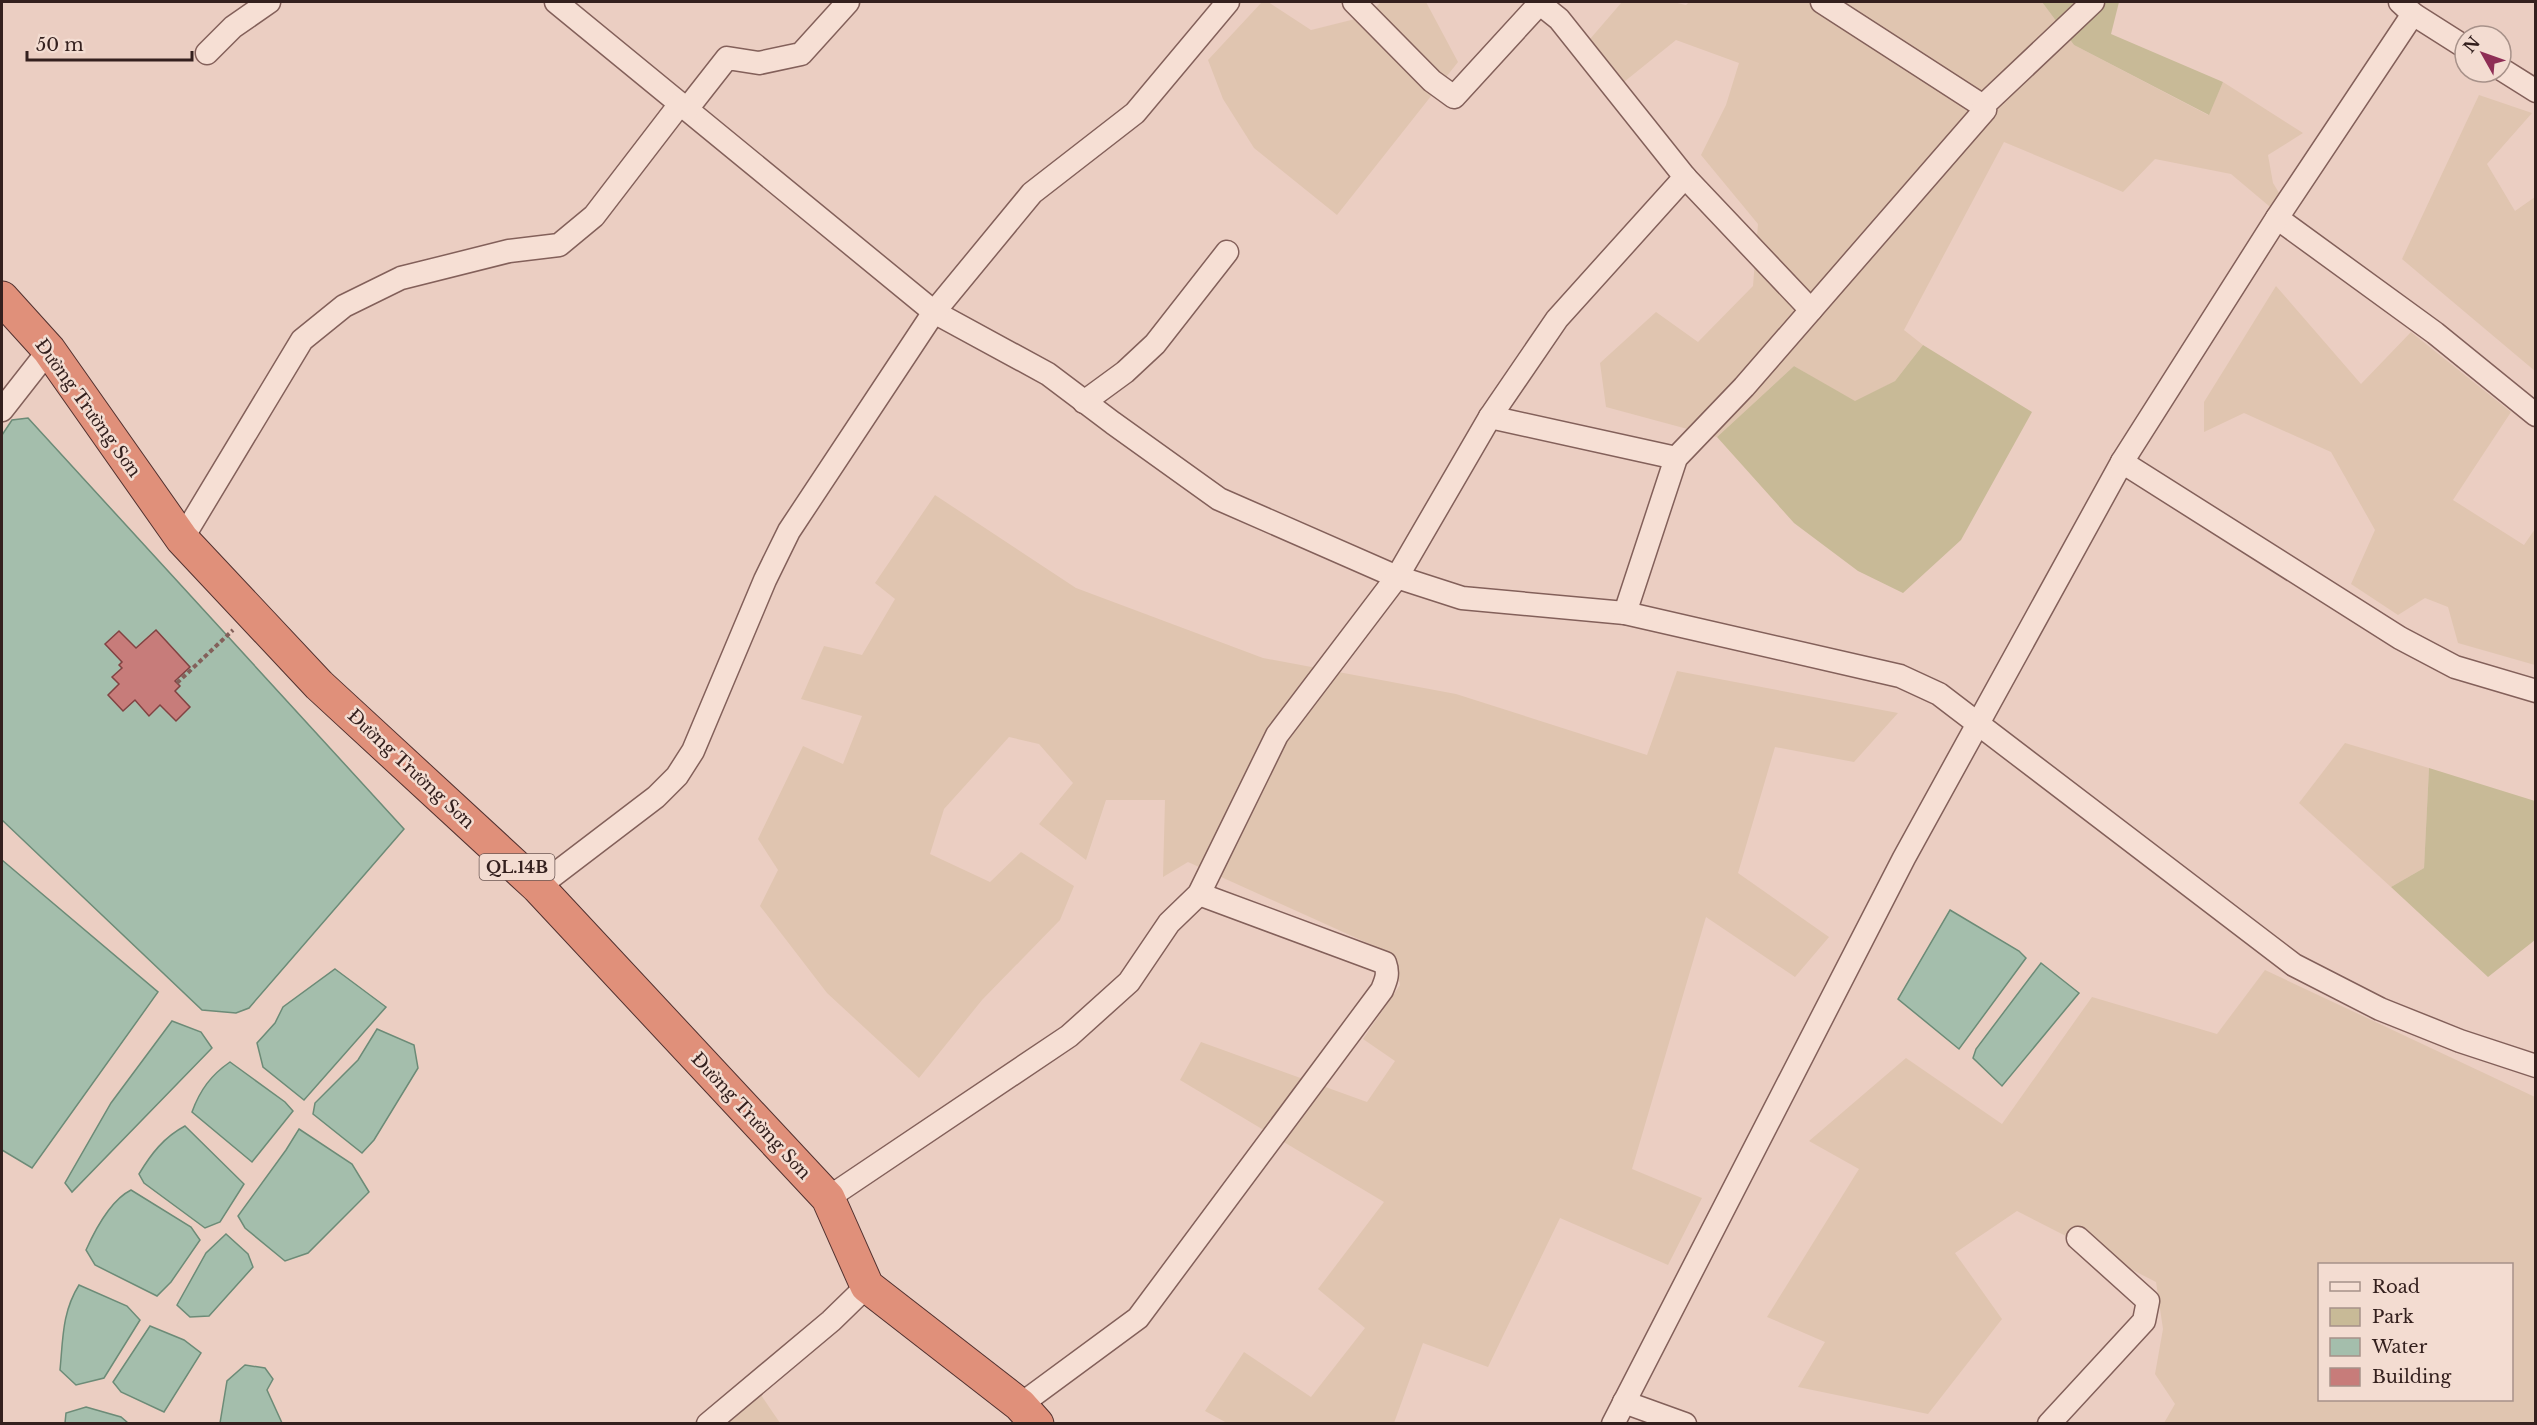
<svg xmlns="http://www.w3.org/2000/svg" width="2537" height="1425" viewBox="0 0 2537 1425" font-family="'Libre Baskerville',serif">
<style>
.farmland{fill:#e0c5b0;fill-rule:evenodd}
.green{fill:#c8ba97}
.water{fill:#a4beac;stroke:#6c8b77;stroke-width:1.5}
.building{fill:#c77c7a;stroke:#814242;stroke-width:1.5}
.lines{fill:none;stroke-linecap:round;stroke-linejoin:round}
.minor-casing{stroke:#83605a;stroke-width:25}
.trunk-casing{stroke:#51312f;stroke-width:35}
.path{stroke:#83605a;stroke-width:4;stroke-dasharray:4.5 3;stroke-linecap:butt}
.minor{stroke:#f6dfd4;stroke-width:22}
.trunk{stroke:#e0907a;stroke-width:33}
.labels{text-anchor:middle;stroke-width:5;stroke-linejoin:round;paint-order:stroke}
.shield{fill:#f3dcd1;stroke:#6d5854;stroke-width:1.5}
.shield-label{font-size:16px;font-weight:bold;fill:#34201e}
.street-label{font-size:18px;fill:#34201e;stroke:#f3dcd1}
</style>
<rect width="100%" height="100%" fill="#ebcec2"/>
<!-- farmland -->
<g class="farmland">
<path d="M 1262,2 L 1268,2 L 1311,30 L 1367,16 L 1381,2 L 1426,2 L 1458,62 L 1337,215 L 1254,148 L 1223,99 L 1208,60 Z"/>
<path d="M 1622,2 L 1673,2 L 1686,5 L 1689,2 L 2042,2 L 2074,45 L 2208,115 L 2223,82 L 2303,133 L 2268,155 L 2273,183 L 2306,237 L 2231,174 L 2155,159 L 2123,192 L 2004,142 L 1904,330 L 1923,345 L 1895,381 L 1855,402 L 1794,366 L 1717,437 L 1606,407 L 1600,363 L 1656,312 L 1698,342 L 1753,286 L 1758,224 L 1701,155 L 1726,105 L 1739,63 L 1676,40 L 1614,90 L 1584,46 Z"/>
<path d="M 2479,95 L 2532,113 L 2487,164 L 2515,211 L 2535,197 L 2535,371 L 2402,259 Z"/>
<path d="M 2276,286 L 2361,384 L 2411,332 L 2511,412 L 2453,500 L 2524,545 L 2535,529 L 2535,665 L 2458,643 L 2448,607 L 2425,598 L 2398,615 L 2351,584 L 2375,530 L 2331,452 L 2244,413 L 2204,432 L 2204,402 Z"/>
<path d="M 935,495 L 1076,588 L 1263,658 L 1456,694 L 1647,755 L 1677,671 L 1898,713 L 1854,762 L 1775,747 L 1738,873 L 1829,937 L 1795,977 L 1706,917 L 1632,1169 L 1702,1198 L 1668,1265 L 1560,1218 L 1488,1367 L 1423,1343 L 1394,1423 L 1227,1423 L 1205,1411 L 1244,1352 L 1311,1397 L 1365,1328 L 1318,1289 L 1384,1202 L 1180,1080 L 1201,1042 L 1367,1102 L 1395,1061 L 1363,1039 L 1400,985 L 1394,955 L 1188,862 L 1163,877 L 1165,800 L 1106,800 L 1086,860 L 1039,824 L 1073,783 L 1039,744 L 1009,737 L 944,809 L 930,854 L 990,882 L 1021,852 L 1074,886 L 1060,920 L 982,1000 L 919,1078 L 827,993 L 760,906 L 778,870 L 758,839 L 803,746 L 843,764 L 862,716 L 801,699 L 824,646 L 862,655 L 895,599 L 875,583 Z"/>
<path d="M 2345,743 L 2429,768 L 2424,868 L 2391,887 L 2299,803 Z"/>
<path d="M 2265,970 L 2535,1097 L 2535,1423 L 2164,1423 L 2175,1404 L 2155,1374 L 2163,1329 L 2156,1282 L 2017,1211 L 1955,1253 L 2002,1319 L 1928,1414 L 1798,1387 L 1825,1342 L 1767,1317 L 1859,1169 L 1809,1141 L 1906,1058 L 2002,1124 L 2092,997 L 2217,1034 ZM 2320,1264 L 2512,1264 L 2512,1400 L 2320,1400 Z"/>
<path d="M 748,1376 L 780,1423 L 698,1424 Z"/>
</g>
<!-- green -->
<g class="green">
<path d="M 2042,2 L 2119,2 L 2111,34 L 2223,82 L 2209,115 L 2074,45 Z"/>
<path d="M 1923,345 L 2032,412 L 1961,540 L 1903,593 L 1858,571 L 1794,523 L 1717,437 L 1794,366 L 1855,401 L 1895,381 Z"/>
<path d="M 2429,768 L 2535,801 L 2535,940 L 2488,977 L 2391,887 L 2424,868 Z"/>
</g>
<!-- water -->
<g class="water">
<path d="M 28,418 L 404,829 L 249,1008 L 236,1013 L 202,1010 L 2,820 L 2,435 L 12,420 Z"/>
<path d="M 2,860 L 158,992 L 32,1168 L 2,1150 Z"/>
<path d="M 1950,910 L 2019,951 L 2026,958 L 1959,1049 L 1898,999 Z"/>
<path d="M 2041,963 L 2079,993 L 2002,1086 L 1973,1058 L 1976,1049 Z"/>
<path d="M 335,969 L 386,1007 L 304,1100 L 263,1067 L 257,1043 L 275,1023 L 283,1007 Z"/>
<path d="M 172,1021 L 201,1032 L 212,1048 L 72,1192 L 65,1183 L 111,1103 Z"/>
<path d="M 377,1029 L 414,1045 L 418,1068 L 374,1140 L 362,1153 L 313,1114 L 315,1103 L 358,1060 Z"/>
<path d="M 230,1062 L 285,1102 L 293,1111 L 252,1162 L 192,1112 C 200,1090 211,1075 230,1062 Z"/>
<path d="M 185,1126 L 244,1184 L 220,1222 L 205,1228 L 144,1183 L 139,1174 C 151,1154 164,1137 185,1126 Z"/>
<path d="M 299,1129 L 352,1164 L 369,1192 L 308,1253 L 285,1261 L 245,1228 L 238,1216 L 286,1150 Z"/>
<path d="M 131,1190 L 191,1227 L 200,1240 L 171,1282 L 157,1296 L 95,1265 L 86,1250 C 95,1230 111,1200 131,1190 Z"/>
<path d="M 226,1234 L 248,1254 L 253,1267 L 209,1316 L 190,1317 L 177,1305 L 206,1253 Z"/>
<path d="M 79,1285 L 127,1306 L 140,1320 L 104,1378 L 76,1385 L 60,1370 C 63,1339 62,1312 79,1285 Z"/>
<path d="M 150,1326 L 184,1340 L 201,1353 L 164,1412 L 121,1392 L 113,1382 Z"/>
<path d="M 245,1365 L 265,1368 L 273,1379 L 267,1390 L 282,1423 L 220,1423 L 227,1381 Z"/>
<path d="M 86,1407 L 121,1417 L 128,1423 L 65,1423 L 66,1413 Z"/>
</g>
<!-- building -->
<path class="building" d="M 156,630 L 190,667 L 175,681 L 180,686 L 175,691 L 190,707 L 176,721 L 160,705 L 149,716 L 135,700 L 123,711 L 108,695 L 119,684 L 112,677 L 122,668 L 119,665 L 122,662 L 105,644 L 119,631 L 136,648 Z"/>
<g class="lines">
<!-- minor casing -->
<g class="minor-casing">
<g id="minor">
<path d="M 556,2 L 934,312 L 1048,374 L 1113,423 L 1219,499 L 1397,577 L 1462,598 L 1625,613 L 1900,676 L 1939,694 L 2294,965 L 2380,1009 L 2460,1041 L 2536,1066"/>
<path d="M 1354,2 L 1432,81 L 1454,97 L 1541,2"/>
<path d="M 1822,2 L 1983,106"/>
<path d="M 2400,2 L 2413,14 L 2465,47"/>
<path d="M 1539,3 L 1559,19 L 1685,177 L 1811,310"/>
<path d="M 207,53 L 233,27 L 269,2"/>
<path d="M 2501,69 L 2536,91"/>
<path d="M 687,109 L 727,58 L 759,63 L 801,54 L 848,2"/>
<path d="M 2277,218 L 2435,333 L 2536,415"/>
<path d="M 1084,402 L 1125,372 L 1155,344 L 1227,252"/>
<path d="M 2,410 L 49,350"/>
<path d="M 1490,417 L 1676,458"/>
<path d="M 2122,462 L 2400,638 L 2455,667 L 2536,691"/>
<path d="M 182,539 L 302,340 L 344,306 L 401,278 L 509,251 L 559,245 L 594,216 L 680,104"/>
<path d="M 1625,613 L 1676,458 L 1744,387 L 1985,110 L 1983,106 L 2093,2"/>
<path d="M 538,887 L 656,797 L 677,776 L 693,751 L 765,580 L 789,531 L 934,312 L 1032,193 L 1135,113 L 1228,2"/>
<path d="M 828,1198 L 1069,1036 L 1129,982 L 1169,923 L 1199,894 L 1277,735 L 1397,577 L 1490,417 L 1557,319 L 1685,177"/>
<path d="M 1624,1402 L 1685,1424"/>
<path d="M 1020,1405 L 1138,1318 L 1382,990 C 1386,980 1389,974 1385,963 L 1199,894"/>
<path d="M 708,1424 L 831,1321 L 867,1286"/>
<path d="M 1613,1424 L 1904,858 L 2122,462 L 2277,218 L 2413,14"/>
<path d="M 2049,1424 L 2144,1321 L 2148,1301 L 2078,1238"/>
</g>
</g>
<!-- trunk casing -->
<g class="trunk-casing">
<path id="trunk" d="M 2,298 L 49,350 L 182,539 L 319,685 L 538,887 L 828,1198 L 867,1286 L 1020,1405 L 1037,1424"/>
</g>
<!-- path -->
<path class="path" d="M 177,683 L 233,630"/>
<!-- minor -->
<use href="#minor" class="minor"/>
<!-- trunk -->
<use href="#trunk" class="trunk"/>
</g>
<g class="labels">
<!-- shield labels -->
<rect class="shield" x="479.5" y="854" width="75" height="26" rx="4.5"/>
<g class="shield-label">
<text x="517" y="873">QL.14B</text>
</g>
<!-- street labels -->
<g class="street-label">
<text transform="translate(88 408) rotate(54)" y="6">Đường Trường Sơn</text>
<text transform="translate(411 769) rotate(43)" y="6">Đường Trường Sơn</text>
<text transform="translate(751 1116) rotate(47)" y="6">Đường Trường Sơn</text>
</g>
</g>
<!-- border -->
<rect width="2537" height="1425" fill="none" stroke="#34201e" stroke-width="6"/>
<!-- legend -->
<rect x="2318" y="1263" width="195" height="138" fill="#f3dcd1" stroke="#a79189" stroke-width="1.5"/>
<rect x="2330" y="1282" width="30" height="9" fill="#f6dfd4" stroke="#a79189" stroke-width="1.5"/>
<text x="2372" y="1293" font-size="18" fill="#34201e">Road</text>
<rect x="2330" y="1308" width="30" height="18" fill="#c8ba97" stroke="#a79189" stroke-width="1.5"/>
<text x="2372" y="1323" font-size="18" fill="#34201e">Park</text>
<rect x="2330" y="1338" width="30" height="18" fill="#a4beac" stroke="#a79189" stroke-width="1.5"/>
<text x="2372" y="1353" font-size="18" fill="#34201e">Water</text>
<rect x="2330" y="1368" width="30" height="18" fill="#c77c7a" stroke="#a79189" stroke-width="1.5"/>
<text x="2372" y="1383" font-size="18" fill="#34201e">Building</text>
<!-- north arrow -->
<g transform="translate(2483 54) rotate(310)"><circle r="28" fill="#f3dcd1" stroke="#a79189" stroke-width="1.5"/>
<path d="M0-4.5L10 22L0 15L-10 22Z" fill="#8e2e55"/>
<text y="-9" font-size="16" font-weight="bold" text-anchor="middle" fill="#34201e">N</text>
</g>
<!-- scale -->
<path d="M27 51v9h165v-9" fill="none" stroke="#34201e" stroke-width="3"/>
<text x="36" y="51" font-size="18" fill="#34201e" stroke="#f3dcd1" stroke-width="4.5" paint-order="stroke">50 m</text>
</svg>
